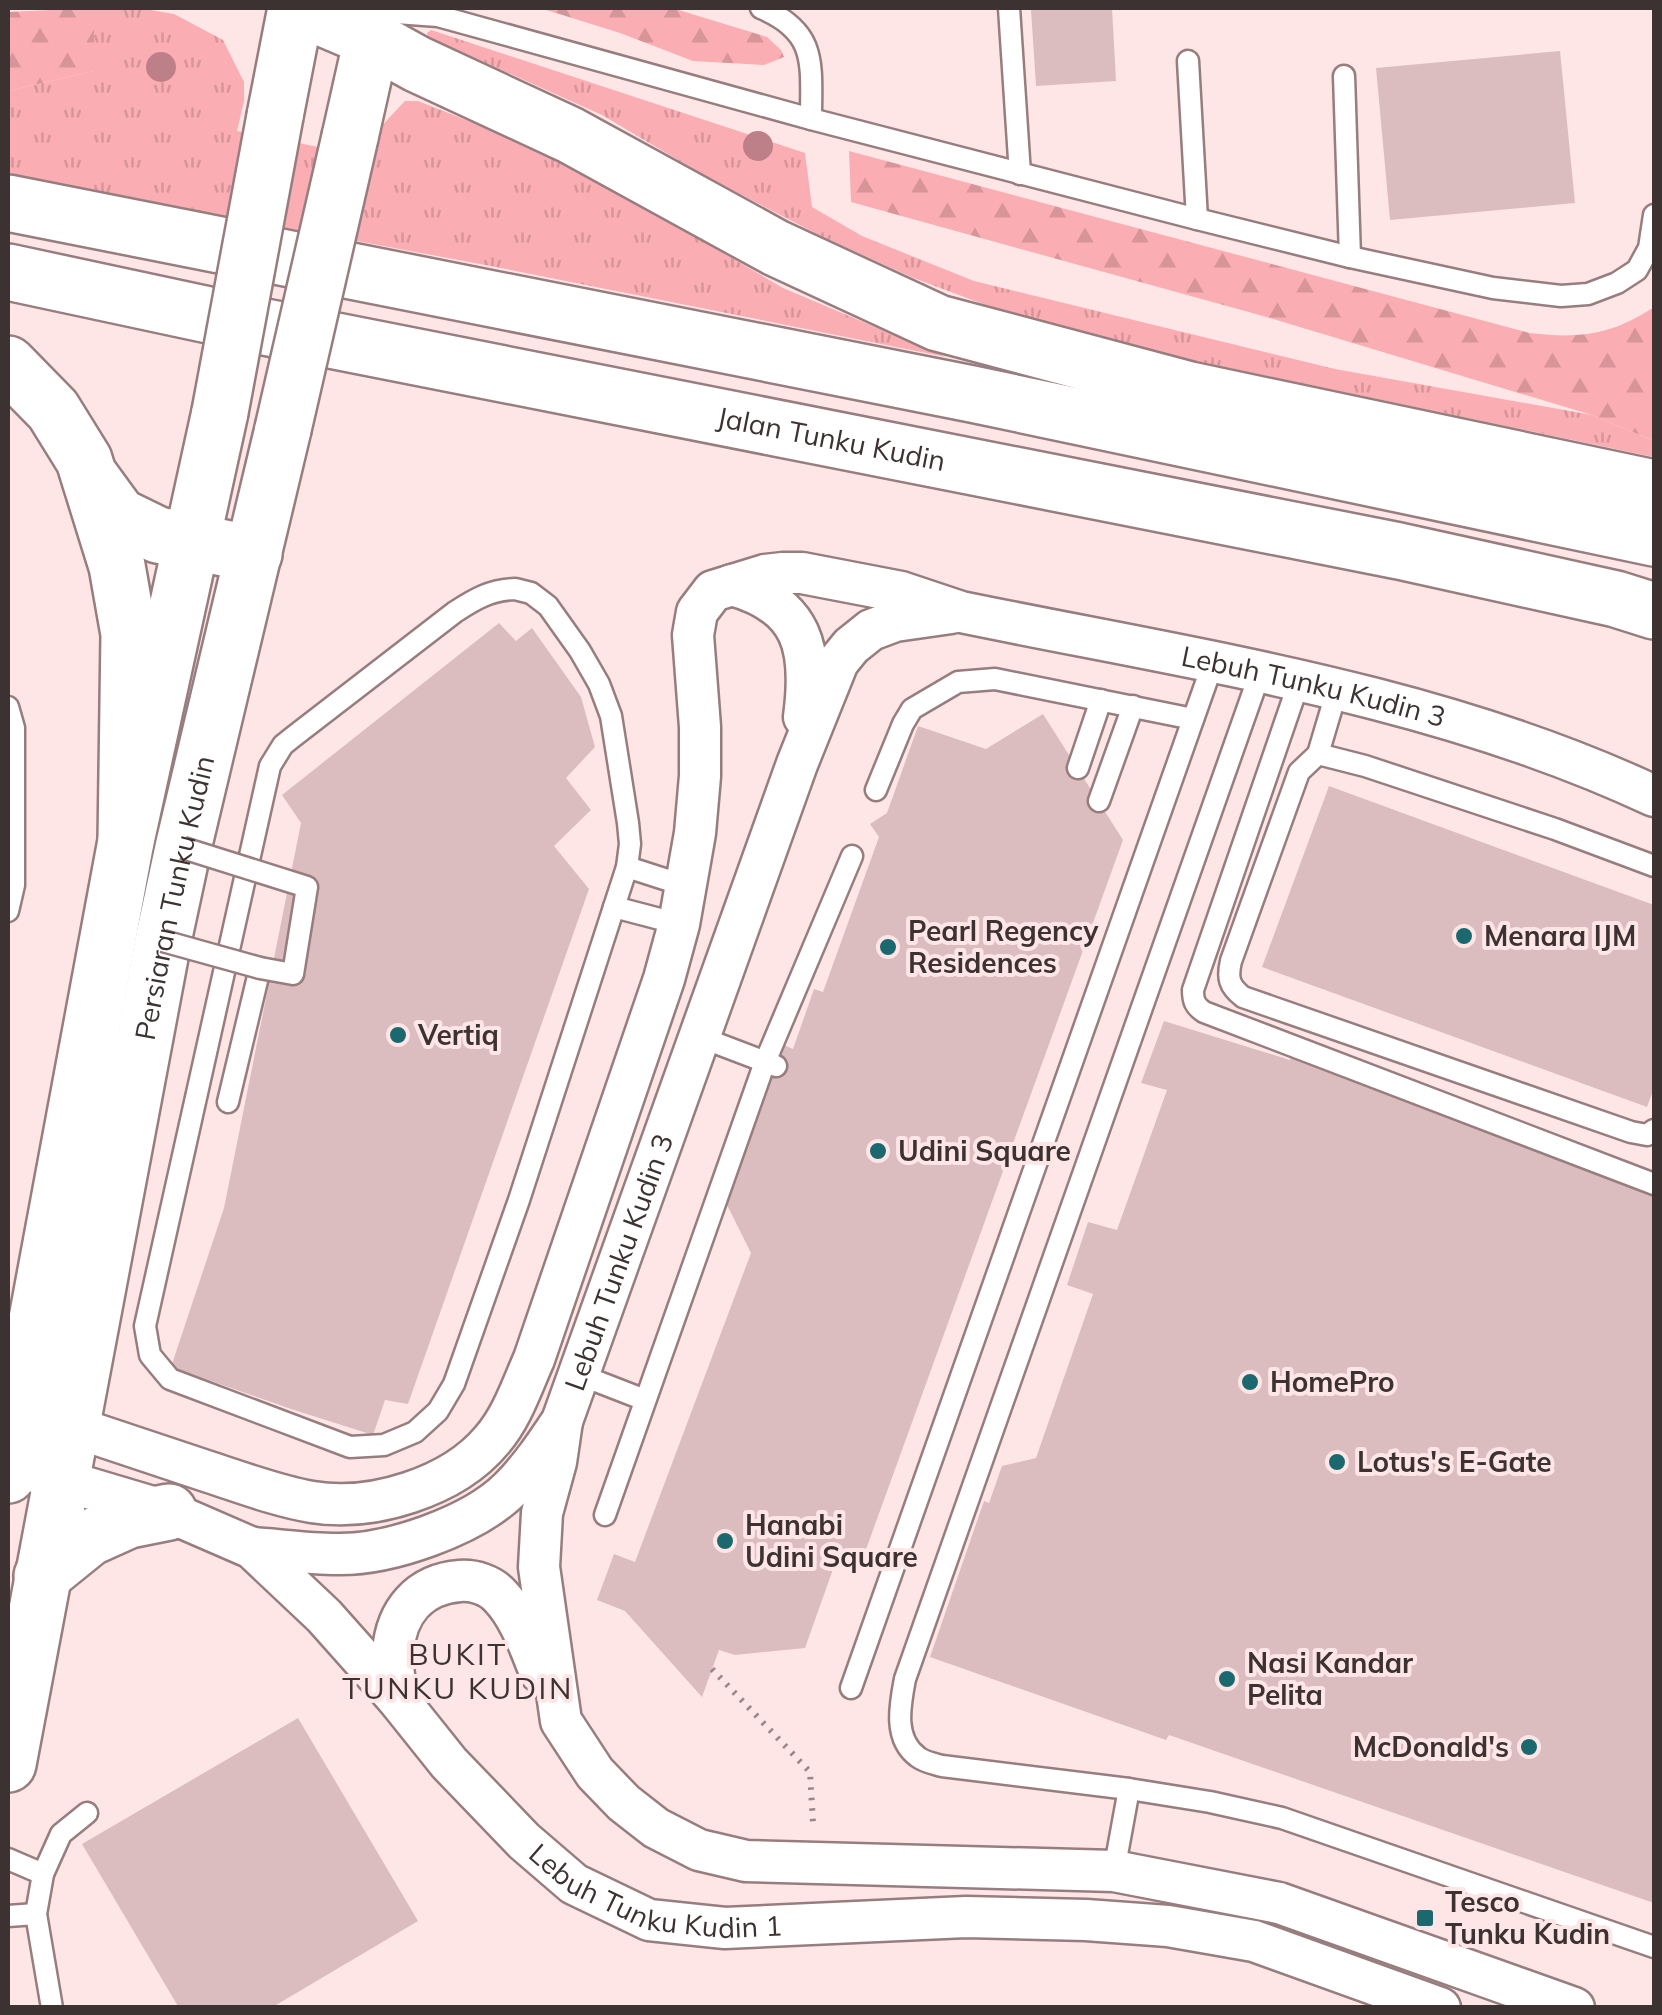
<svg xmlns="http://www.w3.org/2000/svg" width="1662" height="2015" viewBox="0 0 1662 2015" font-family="Mulish,sans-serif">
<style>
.grass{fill:url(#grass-tufts)}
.forest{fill:url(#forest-firs)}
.building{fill:#dbbdbf}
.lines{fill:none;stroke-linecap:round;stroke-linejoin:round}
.lane-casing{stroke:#987d7f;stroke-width:25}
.street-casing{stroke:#987d7f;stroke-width:45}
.secondary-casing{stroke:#987d7f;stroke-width:60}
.highway-casing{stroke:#987d7f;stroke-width:60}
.path{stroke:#998788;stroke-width:6;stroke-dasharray:2.5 8;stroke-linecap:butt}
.lane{stroke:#fff;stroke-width:20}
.street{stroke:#fff;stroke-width:40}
.secondary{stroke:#fff;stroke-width:55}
.highway{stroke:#fff;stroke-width:55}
.lane-bridge-casing{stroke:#987d7f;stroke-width:25;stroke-linecap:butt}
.secondary-bridge-casing{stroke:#987d7f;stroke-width:60;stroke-linecap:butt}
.lane-bridge{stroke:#fff;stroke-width:20}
.secondary-bridge{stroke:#fff;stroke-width:55}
.tree{fill:#bd8088}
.poi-dot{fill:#1c686f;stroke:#fee6e7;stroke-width:4}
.labels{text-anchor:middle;stroke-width:8;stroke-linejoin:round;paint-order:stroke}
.street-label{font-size:28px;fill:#3d3232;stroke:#fee6e7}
.poi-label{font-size:28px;font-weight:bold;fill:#3d3232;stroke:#fee6e7;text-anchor:start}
.neighbourhood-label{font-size:30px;letter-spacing:2.5px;fill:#3d3232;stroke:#fee6e7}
</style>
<defs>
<pattern id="grass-tufts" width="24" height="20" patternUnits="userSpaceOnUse" patternTransform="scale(2.5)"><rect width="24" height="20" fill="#faadb2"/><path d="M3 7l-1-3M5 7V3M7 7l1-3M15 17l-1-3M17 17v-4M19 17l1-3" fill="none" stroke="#d7959a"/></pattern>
<pattern id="forest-firs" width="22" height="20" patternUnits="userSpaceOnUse" patternTransform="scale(2.5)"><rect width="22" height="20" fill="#faadb2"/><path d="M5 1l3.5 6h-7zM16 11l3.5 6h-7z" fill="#d7959a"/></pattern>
</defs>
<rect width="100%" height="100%" fill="#fee6e7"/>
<!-- grass -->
<g class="grass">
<path d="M 94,8 L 139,8 L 174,14 L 223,40 L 244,82 L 244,101 L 237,131 L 364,156 L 372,136 L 405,101 L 418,101 L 530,145 L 655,213 L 783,288 L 946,357 L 496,267 L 8,176 L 8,91 L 94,71 Z"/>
<path d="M 431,30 L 805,153 L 812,207 L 862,236 L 974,281 L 1335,369 L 1592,415 L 1654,441 L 1654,457 L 1172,356 L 1031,322 L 911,277 L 821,236 L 705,176 L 602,115 L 428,37 L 427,33 Z"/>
</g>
<!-- forest -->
<g class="forest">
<path d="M 94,8 L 94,71 L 8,91 L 8,12 Z"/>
<path d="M 540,8 L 672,8 L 767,37 L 781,50 L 784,57 L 764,65 L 693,61 L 620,33 Z"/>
<path d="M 849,151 L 1530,333 C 1579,339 1612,335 1654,307 L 1654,441 L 1592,415 L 1263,316 L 851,202 Z"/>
</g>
<!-- building -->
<g class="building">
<path d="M 1074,8 L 1112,8 L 1116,81 L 1036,86 L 1031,10 Z"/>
<path d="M 1560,51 L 1575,203 L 1390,220 L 1376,68 Z"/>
<path d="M 499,623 L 516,641 L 532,628 L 581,697 L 595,747 L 566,778 L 591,810 L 554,846 L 589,889 L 408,1404 L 385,1400 L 373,1435 L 291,1409 L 171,1367 L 224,1208 L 301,823 L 282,795 Z"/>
<path d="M 1043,714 L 1123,840 L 860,1566 L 837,1558 L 805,1648 L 735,1655 L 719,1650 L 702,1697 L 625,1611 L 597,1600 L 614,1554 L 635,1562 L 751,1253 L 727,1205 L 784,1045 L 793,1049 L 814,989 L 823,992 L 879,837 L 870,824 L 887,813 L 918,726 L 986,749 Z"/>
<path d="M 1329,786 L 1654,905 L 1654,1088 L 1647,1107 L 1262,967 Z"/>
<path d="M 1164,1021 L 1290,1060 L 1292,1055 L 1654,1191 L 1654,1903 L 1169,1735 L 1166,1740 L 930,1657 L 984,1501 L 989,1503 L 1002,1466 L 1036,1458 L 1093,1294 L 1067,1285 L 1088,1222 L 1117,1230 L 1167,1090 L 1141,1083 Z"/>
<path d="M 298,1718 L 418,1921 L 271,2008 L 179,2008 L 82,1844 Z"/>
</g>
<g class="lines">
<!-- lane casing -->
<g class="lane-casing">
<g id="lane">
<path d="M 761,8 C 818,32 811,64 811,119"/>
<path d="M 1009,8 L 1020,174"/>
<path d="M 354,10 L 438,16 L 811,119 L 1197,219 L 1350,257 L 1493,288 L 1561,296 L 1588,294 L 1617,283 L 1637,270 L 1649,248 L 1654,215"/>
<path d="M 1188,61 L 1197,219"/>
<path d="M 1344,76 L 1350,257"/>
<path d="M 515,589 L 531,593 L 548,606 L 580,651 L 599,684 L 611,716 L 628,823 L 630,844 L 627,867 L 519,1200 L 454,1384 L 438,1411 L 415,1432 L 384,1445 L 350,1447 L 170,1379 L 150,1355 L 145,1326 L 270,766 L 283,745 L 293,737 L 455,612 C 475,599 490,590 515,589 Z"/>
<path d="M 1299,682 L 1193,990 C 1193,1001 1195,1006 1204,1012 L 1654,1184"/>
<path d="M 1337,690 L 1318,754 L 1299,772 L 1231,961 C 1227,978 1229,986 1243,997 L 1631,1132 L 1647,1135 L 1654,1130"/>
<path d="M 8,707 L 14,728 L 14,885 L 8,911"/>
<path d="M 1318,754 L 1365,766 L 1555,829 L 1654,866"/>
<path d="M 1078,768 L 1101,700"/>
<path d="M 876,790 L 903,724 L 912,709 L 958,682 L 995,679 L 1193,719"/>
<path d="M 1099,801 L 1133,706"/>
<path d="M 627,867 L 686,886"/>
<path d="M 614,907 L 679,924"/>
<path d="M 700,1037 L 776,1066"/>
<path d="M 228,1102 L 260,968"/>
<path d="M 578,1374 L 645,1400"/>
<path d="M 605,1515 L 765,1062 L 852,856"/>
<path d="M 851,1688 L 1213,663"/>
<path d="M 1129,1789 L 1210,1802 L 1282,1818 L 1654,1947"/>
<path d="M 8,1859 L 43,1874"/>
<path d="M 1114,1871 L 1129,1789 L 942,1766 C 935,1764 924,1762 918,1757 C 893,1739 900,1705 905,1679 L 1260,673"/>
<path d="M 8,1916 L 36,1914"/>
<path d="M 52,2008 L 36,1914 L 43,1874 L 61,1834 L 87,1813"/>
</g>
</g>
<!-- street casing -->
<g class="street-casing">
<g id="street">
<path d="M 732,585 C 804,605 813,649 804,717"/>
<path id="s1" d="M 47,1420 L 71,1426 C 117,1441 163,1457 209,1472 C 243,1483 277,1496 312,1502 C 372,1512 453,1487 492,1440 C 512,1417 522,1386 534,1359 L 664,979 L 679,924 L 695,833 L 700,776 L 700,727 L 693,635 L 697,612 L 713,591 L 765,575 L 783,573 L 802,573 L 901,592 L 961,612 C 1194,660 1437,694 1654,796"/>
<path d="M 562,1421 L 556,1462 L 542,1513 L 539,1567 L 561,1721 L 595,1773 L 624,1803 L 656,1828 L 699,1850 L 746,1861 L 1114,1871 L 1279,1903 L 1574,2008"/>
<path id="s2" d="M 38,1473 L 169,1512 L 252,1548 L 324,1616 L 397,1698 L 449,1763 L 524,1841 L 574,1884 L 649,1920 L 725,1928 L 966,1917 L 1086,1920 L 1168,1926 L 1254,1941 L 1440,2008"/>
<path id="s3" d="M 252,1548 C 280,1550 309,1554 337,1554 C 389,1555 473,1526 510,1489 C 530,1469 546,1445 562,1421 L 797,764 L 838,662 L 851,646 L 871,630 L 895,621 L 951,613"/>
<path d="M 397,1698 C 395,1683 392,1667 393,1652 C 396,1612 419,1584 460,1581 C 474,1580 491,1585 501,1597 C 520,1617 530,1648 540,1672"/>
</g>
</g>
<!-- secondary casing -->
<g class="secondary-casing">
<g id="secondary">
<path d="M 275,116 L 296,8"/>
<path d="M 350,137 L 372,39"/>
<path d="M 8,1475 L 126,841 L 220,412"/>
<path d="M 42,1576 L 89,1538 L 129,1520 L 169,1512"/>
<path id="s4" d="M 8,1764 L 163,941 L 183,848 L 283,429"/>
</g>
</g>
<!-- highway casing -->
<g class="highway-casing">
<g id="highway">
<path d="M 299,8 L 372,39 L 417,64 L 570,135 L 776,248 L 938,323 L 1190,390 L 1654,488"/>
<path d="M 8,203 L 972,394 L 1654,538"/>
<path id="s5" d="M 8,272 L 260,326 L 1399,551 L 1616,599 L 1654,611"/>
<path d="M 8,364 L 53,410 L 84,460 L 117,566 L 129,634 L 126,841"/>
<path d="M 92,479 L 119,516 L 158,535 L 254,554"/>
</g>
</g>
<!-- path -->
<path class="path" d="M 712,1669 L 810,1772 L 813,1823"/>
<!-- lane -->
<use href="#lane" class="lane"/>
<!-- street -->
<use href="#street" class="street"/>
<!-- secondary -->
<use href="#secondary" class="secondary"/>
<!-- highway -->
<use href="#highway" class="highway"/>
<!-- lane-bridge casing -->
<g class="lane-bridge-casing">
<path id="lane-bridge" d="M 163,941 L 260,968 L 293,974 L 307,887 L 183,848"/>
</g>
<!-- secondary-bridge casing -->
<g class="secondary-bridge-casing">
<g id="secondary-bridge">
<path d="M 220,412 L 275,116"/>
<path d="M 283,429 L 350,137"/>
</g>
</g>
<!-- lane-bridge -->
<use href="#lane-bridge" class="lane-bridge"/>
<!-- secondary-bridge -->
<use href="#secondary-bridge" class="secondary-bridge"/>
</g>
<!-- trees -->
<g class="tree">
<circle cx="161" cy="67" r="15"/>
<circle cx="758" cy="146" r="15"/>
</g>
<!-- markers -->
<g class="poi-dot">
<circle cx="1464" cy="936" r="10"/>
<circle cx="888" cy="947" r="10"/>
<circle cx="398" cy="1035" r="10"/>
<circle cx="878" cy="1151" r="10"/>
<circle cx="1250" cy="1382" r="10"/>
<circle cx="1337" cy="1462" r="10"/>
<circle cx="725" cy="1541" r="10"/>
<circle cx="1227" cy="1679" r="10"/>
<circle cx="1529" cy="1747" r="10"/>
<rect x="1415" y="1908" width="20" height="20" rx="5"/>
</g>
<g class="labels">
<!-- street labels -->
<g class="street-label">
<text dy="10" stroke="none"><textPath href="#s5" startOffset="840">Jalan Tunku Kudin</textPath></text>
<text dy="10" stroke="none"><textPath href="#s1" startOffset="1982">Lebuh Tunku Kudin 3</textPath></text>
<text dy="10" stroke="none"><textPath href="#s4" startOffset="882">Persiaran Tunku Kudin</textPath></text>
<text dy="10" stroke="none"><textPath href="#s3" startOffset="528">Lebuh Tunku Kudin 3</textPath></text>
<text dy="10" stroke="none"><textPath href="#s2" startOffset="775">Lebuh Tunku Kudin 1</textPath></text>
</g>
<!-- poi labels -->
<g class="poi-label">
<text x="908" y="941">Pearl Regency<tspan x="908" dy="32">Residences</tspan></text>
<text x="1484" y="946">Menara IJM</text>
<text x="418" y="1045">Vertiq</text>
<text x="898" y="1161">Udini Square</text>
<text x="1270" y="1392">HomePro</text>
<text x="1357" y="1472">Lotus's E-Gate</text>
<text x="745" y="1535">Hanabi<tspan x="745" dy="32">Udini Square</tspan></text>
<text x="1247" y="1673">Nasi Kandar<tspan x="1247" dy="32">Pelita</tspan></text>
<text x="1509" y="1757" text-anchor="end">McDonald's</text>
<text x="1445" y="1912">Tesco<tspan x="1445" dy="32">Tunku Kudin</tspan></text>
</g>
<!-- neighbourhood labels -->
<g class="neighbourhood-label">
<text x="458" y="1665">BUKIT<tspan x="458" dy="34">TUNKU KUDIN</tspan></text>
</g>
</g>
<!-- border -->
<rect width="1662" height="2015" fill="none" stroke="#3d3232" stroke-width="20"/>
</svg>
